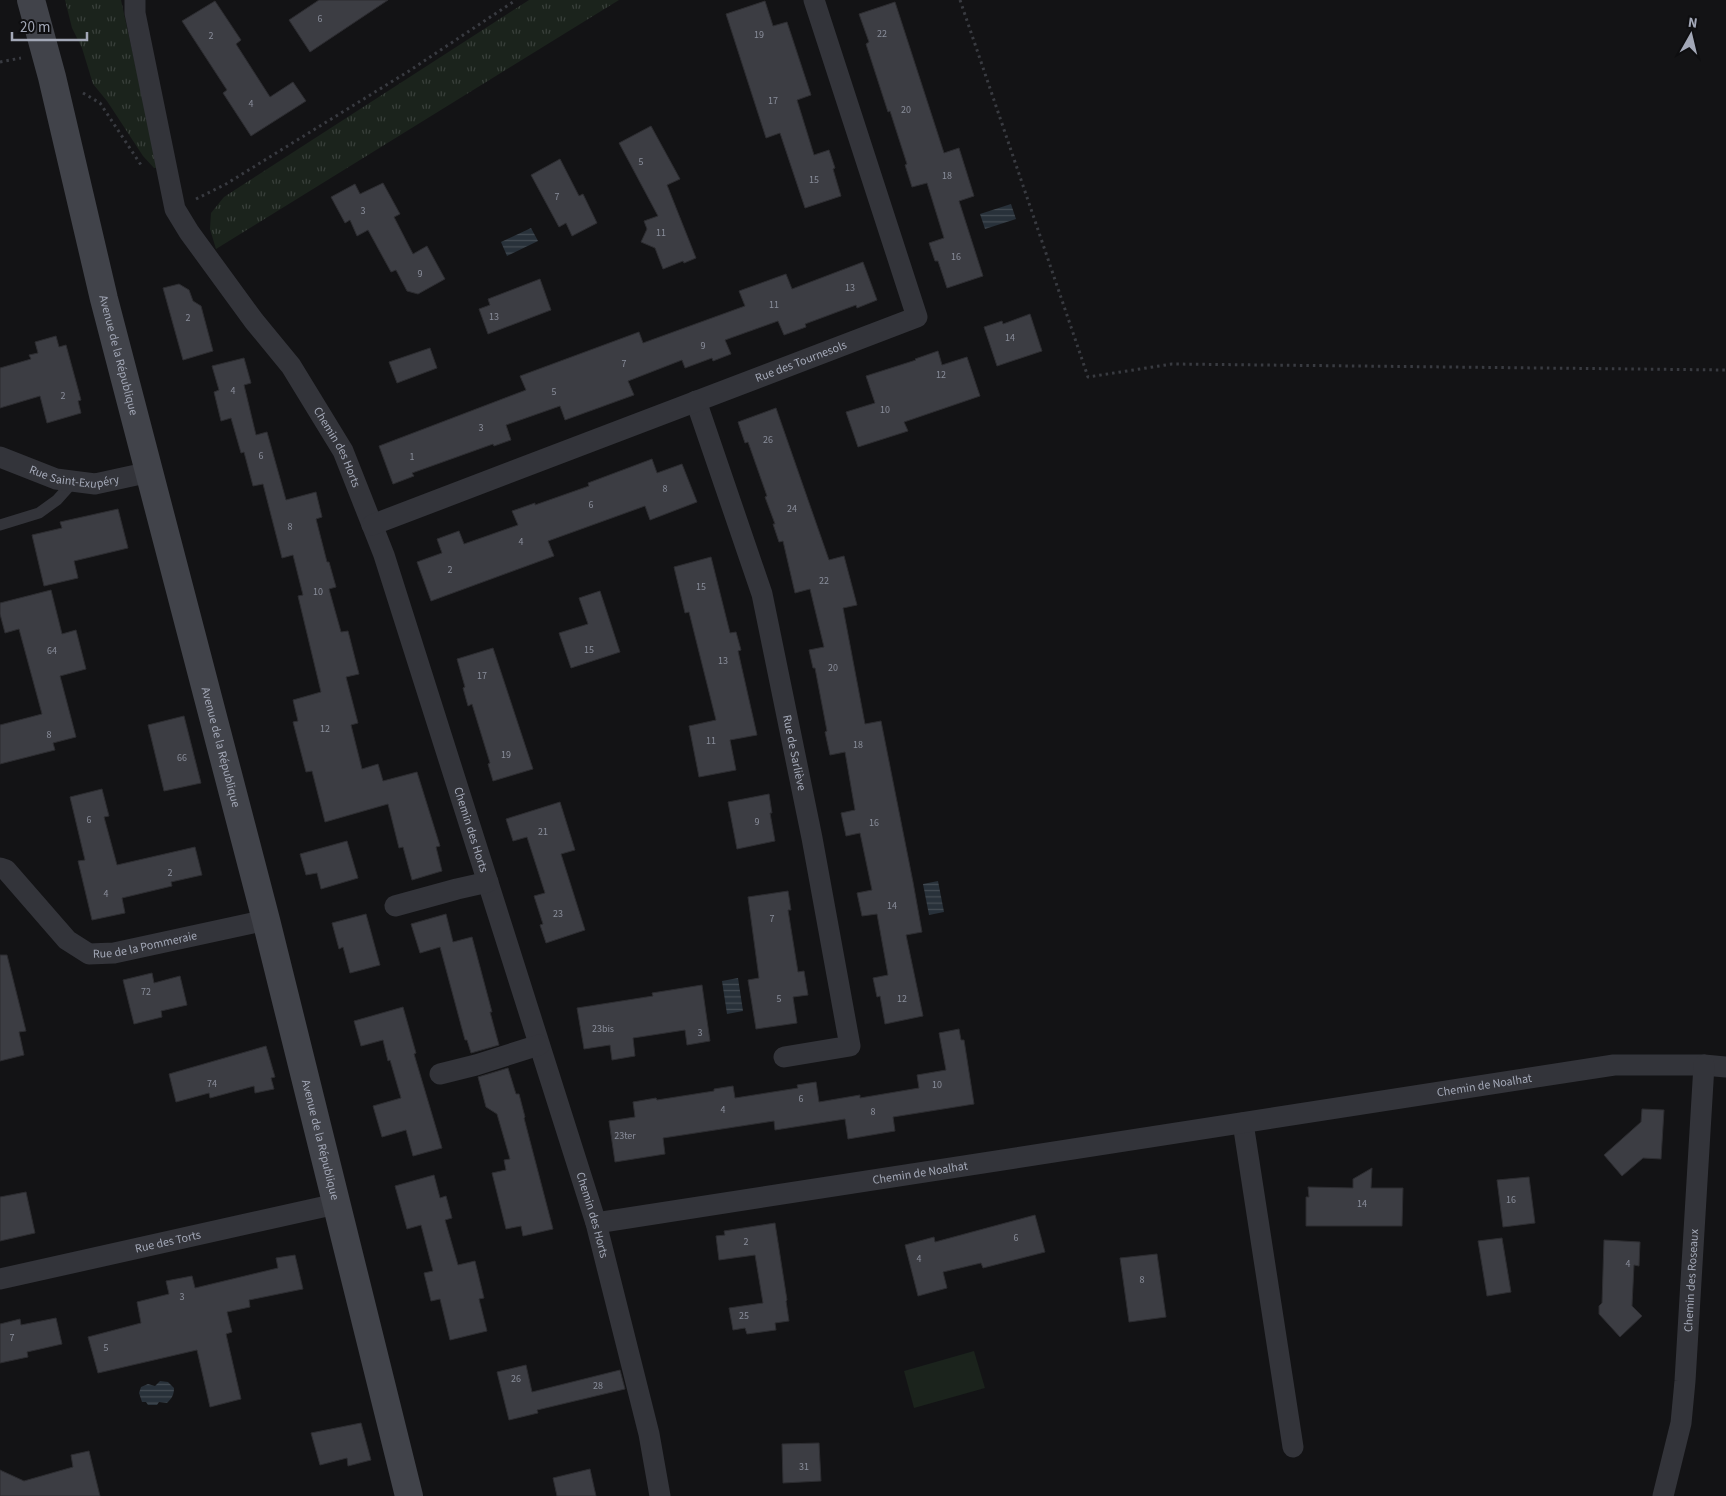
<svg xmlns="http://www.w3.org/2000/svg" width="1726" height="1496" viewBox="0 0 1726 1496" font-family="'Source Sans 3',sans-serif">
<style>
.grass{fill:url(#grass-tufts)}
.garden{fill:#1b231c}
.water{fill:url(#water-rules)}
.building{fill:#3c3d43;stroke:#2d2d31}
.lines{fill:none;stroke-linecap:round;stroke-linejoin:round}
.path{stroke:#393b41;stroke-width:3;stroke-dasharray:2.5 4;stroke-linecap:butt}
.lane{stroke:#33343a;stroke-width:11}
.street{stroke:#33343a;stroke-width:21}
.secondary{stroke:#41434a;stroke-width:28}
.labels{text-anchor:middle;stroke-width:4;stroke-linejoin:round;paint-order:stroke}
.number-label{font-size:10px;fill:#898d9a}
.street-label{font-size:12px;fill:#a3a8b7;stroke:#0e0e10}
</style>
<defs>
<pattern id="grass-tufts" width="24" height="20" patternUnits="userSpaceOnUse" patternTransform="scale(1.25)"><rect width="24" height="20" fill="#1b231c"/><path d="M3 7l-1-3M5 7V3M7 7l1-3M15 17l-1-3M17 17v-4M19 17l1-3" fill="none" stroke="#39403b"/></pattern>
<pattern id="water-rules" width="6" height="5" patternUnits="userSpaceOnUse" patternTransform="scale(1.25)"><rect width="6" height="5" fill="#28313a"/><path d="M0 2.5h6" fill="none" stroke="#444c54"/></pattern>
</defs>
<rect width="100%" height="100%" fill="#131315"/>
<!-- grass -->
<g class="grass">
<path d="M 65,0 L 121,0 L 158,168 L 154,168 L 143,156 L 107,101 L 93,84 L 82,48 L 72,28 Z"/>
<path d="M 529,0 L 619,0 L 216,249 L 210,229 L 211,213 L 224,197 Z"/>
</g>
<!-- garden -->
<path class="garden" d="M 974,1351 L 985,1388 L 914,1408 L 904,1371 Z"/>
<!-- water -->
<g class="water">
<path d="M 1011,204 L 1016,219 L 985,229 L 980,214 Z"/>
<path d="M 531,228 L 538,241 L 507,256 L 501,242 Z"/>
<path d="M 938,881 L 944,912 L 929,915 L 923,884 Z"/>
<path d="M 738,978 L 743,1011 L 727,1014 L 722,981 Z"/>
<path d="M 160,1381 L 168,1382 L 174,1388 C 174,1395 172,1398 167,1403 L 159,1402 L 157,1405 L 148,1405 L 146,1402 L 142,1402 L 139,1393 L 141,1387 L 148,1384 L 155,1386 Z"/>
</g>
<!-- building -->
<g class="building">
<path d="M 319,0 L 388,0 L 310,52 L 289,20 Z"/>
<path d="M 215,1 L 241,40 L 236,44 L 270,97 L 293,82 L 306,101 L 251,136 L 223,93 L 227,90 L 182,21 Z"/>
<path d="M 765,1 L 773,26 L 787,22 L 811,95 L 797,100 L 814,155 L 829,150 L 835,168 L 833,169 L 841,196 L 805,208 L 780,133 L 766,138 L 726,14 Z"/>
<path d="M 895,2 L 944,153 L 959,148 L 974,196 L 959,201 L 983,276 L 947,288 L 938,261 L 935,261 L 929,243 L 944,238 L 927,183 L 912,187 L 905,165 L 907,164 L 890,111 L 888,112 L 866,44 L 869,42 L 859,14 Z"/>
<path d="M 651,126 L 680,179 L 667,185 L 696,258 L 684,263 L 683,261 L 663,269 L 655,248 L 641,242 L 647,229 L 644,221 L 658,216 L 619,143 Z"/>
<path d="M 560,159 L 579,196 L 583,194 L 597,223 L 572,236 L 566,223 L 559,227 L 531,175 Z"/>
<path d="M 383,183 L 400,214 L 394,217 L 413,254 L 427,246 L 445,279 L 418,294 L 407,291 L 396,270 L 391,272 L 368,230 L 357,236 L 350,220 L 345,223 L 331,197 L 355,184 L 360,194 Z"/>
<path d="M 863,262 L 877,300 L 857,308 L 856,305 L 805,324 L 806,327 L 784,335 L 778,321 L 725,340 L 731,354 L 713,361 L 712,358 L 685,368 L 682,360 L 628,381 L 634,395 L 565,420 L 560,406 L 506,425 L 511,440 L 494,446 L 493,444 L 412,473 L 414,476 L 393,484 L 379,446 L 526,390 L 520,376 L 639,332 L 643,343 L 745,306 L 739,291 L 786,274 L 792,289 Z"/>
<path d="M 540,279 L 551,310 L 488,334 L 479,309 L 490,305 L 488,299 Z"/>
<path d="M 179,284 L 189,290 L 193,301 L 201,306 L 213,351 L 183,360 L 163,288 Z"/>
<path d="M 1030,314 L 1042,351 L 997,366 L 984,327 L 1002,321 L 1003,324 Z"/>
<path d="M 56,336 L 59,347 L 66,345 L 81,400 L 78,401 L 81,413 L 47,423 L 40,396 L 0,408 L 0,368 L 31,359 L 29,355 L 38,353 L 35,342 Z"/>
<path d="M 430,348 L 437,368 L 397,383 L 389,362 Z"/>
<path d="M 938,351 L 942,365 L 967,357 L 980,396 L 904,422 L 908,431 L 858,447 L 846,412 L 875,403 L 866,376 L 916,360 L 915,359 Z"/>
<path d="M 244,358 L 251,383 L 244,385 L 256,435 L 267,432 L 286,500 L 316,492 L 322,517 L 316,519 L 327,562 L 329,562 L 336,587 L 329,589 L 341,632 L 348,631 L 359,674 L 346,677 L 358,723 L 351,725 L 362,769 L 378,764 L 383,781 L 417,772 L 440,846 L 436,847 L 442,871 L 412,880 L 403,847 L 399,848 L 388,804 L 325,822 L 312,771 L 306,772 L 293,722 L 298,721 L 293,700 L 321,692 L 298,596 L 303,595 L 293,555 L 282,558 L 263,484 L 253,486 L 244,452 L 241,453 L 231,418 L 221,421 L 214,392 L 219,390 L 212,366 Z"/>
<path d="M 776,408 L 829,560 L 844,556 L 857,605 L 843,608 L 865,724 L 881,721 L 913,882 L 922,932 L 906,935 L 923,1016 L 885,1024 L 880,996 L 877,997 L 873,978 L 888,975 L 877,914 L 862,916 L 857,893 L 872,890 L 860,833 L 846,836 L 841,813 L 855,810 L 845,752 L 830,755 L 825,732 L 827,731 L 815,668 L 813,668 L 809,650 L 824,647 L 810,589 L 795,593 L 783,541 L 779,542 L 773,524 L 775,524 L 765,497 L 767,496 L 748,442 L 745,443 L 738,422 Z"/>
<path d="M 652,459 L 657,473 L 682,464 L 697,502 L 650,520 L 645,506 L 548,541 L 554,556 L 431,601 L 417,562 L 442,553 L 437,539 L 459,531 L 464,544 L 518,525 L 512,511 L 535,503 L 535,505 L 589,486 L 588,483 Z"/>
<path d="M 118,509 L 128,548 L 74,561 L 78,578 L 44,586 L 32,535 L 62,528 L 60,522 Z"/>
<path d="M 711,557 L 730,633 L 736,632 L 741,650 L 738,651 L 757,735 L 730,740 L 736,770 L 699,777 L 689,726 L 716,720 L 689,612 L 685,613 L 674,567 Z"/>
<path d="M 51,590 L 62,634 L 76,630 L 86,669 L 60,676 L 76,737 L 53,743 L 55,750 L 0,764 L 0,725 L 42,714 L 19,629 L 5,633 L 0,614 L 0,603 Z"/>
<path d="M 600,591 L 620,652 L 571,668 L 559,633 L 588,624 L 579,598 Z"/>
<path d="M 493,648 L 533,769 L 493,781 L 488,764 L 490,763 L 472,704 L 468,706 L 463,688 L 465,687 L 457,659 Z"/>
<path d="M 184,716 L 201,783 L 164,791 L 148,725 Z"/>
<path d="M 102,789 L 109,816 L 104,817 L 117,865 L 195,847 L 202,875 L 171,882 L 172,886 L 122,898 L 125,913 L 92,920 L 78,861 L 85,860 L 70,797 Z"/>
<path d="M 769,794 L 772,813 L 770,813 L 775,841 L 737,849 L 728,802 Z"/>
<path d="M 560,802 L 575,850 L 561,854 L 585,930 L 546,943 L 540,925 L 543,924 L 534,896 L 545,893 L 527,837 L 513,841 L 506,819 Z"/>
<path d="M 347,841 L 358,878 L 321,889 L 317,873 L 306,875 L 300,854 Z"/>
<path d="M 788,891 L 791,910 L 788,910 L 798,972 L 804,971 L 808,995 L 793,997 L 797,1023 L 756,1029 L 748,980 L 759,978 L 748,897 Z"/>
<path d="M 366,914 L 380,965 L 350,973 L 343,947 L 339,949 L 332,923 Z"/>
<path d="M 446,914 L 453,942 L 472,937 L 492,1012 L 490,1012 L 499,1045 L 471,1053 L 467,1040 L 465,1040 L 440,947 L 420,953 L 411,924 Z"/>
<path d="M 0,955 L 7,955 L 26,1031 L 19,1032 L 24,1055 L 0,1061 Z"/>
<path d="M 152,973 L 154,983 L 180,976 L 187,1005 L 161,1011 L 162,1017 L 134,1024 L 123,980 Z"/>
<path d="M 702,985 L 710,1041 L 687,1045 L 685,1030 L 633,1038 L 635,1056 L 612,1060 L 610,1045 L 584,1049 L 577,1008 L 653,996 L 652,993 Z"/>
<path d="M 403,1007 L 416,1053 L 414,1054 L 442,1148 L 413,1156 L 406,1130 L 382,1137 L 373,1106 L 401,1098 L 390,1060 L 388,1061 L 383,1040 L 361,1046 L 354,1021 Z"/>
<path d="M 959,1029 L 961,1040 L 964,1040 L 974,1104 L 893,1117 L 895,1131 L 848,1139 L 845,1119 L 775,1130 L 774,1121 L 663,1138 L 665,1154 L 615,1162 L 609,1121 L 635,1117 L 633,1102 L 656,1098 L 657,1100 L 714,1091 L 714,1089 L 733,1086 L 735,1098 L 798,1088 L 797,1085 L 816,1082 L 819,1102 L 860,1095 L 860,1098 L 919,1088 L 917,1075 L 946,1070 L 939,1033 Z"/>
<path d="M 266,1046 L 275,1077 L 271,1078 L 274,1089 L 255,1093 L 254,1086 L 210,1098 L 209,1093 L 176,1102 L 169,1074 Z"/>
<path d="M 508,1068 L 516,1094 L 519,1094 L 525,1117 L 524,1118 L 553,1229 L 523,1236 L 521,1226 L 506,1229 L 492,1173 L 506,1170 L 504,1160 L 510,1159 L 497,1114 L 486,1107 L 478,1077 Z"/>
<path d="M 1642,1109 L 1664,1110 L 1661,1159 L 1643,1158 L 1622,1176 L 1604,1155 L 1641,1122 Z"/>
<path d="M 1372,1168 L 1371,1188 L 1403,1188 L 1402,1226 L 1306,1226 L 1306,1197 L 1309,1197 L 1308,1187 L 1353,1188 L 1353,1179 Z"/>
<path d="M 434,1175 L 440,1198 L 446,1196 L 452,1218 L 445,1220 L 458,1265 L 475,1261 L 484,1298 L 479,1299 L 487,1331 L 450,1340 L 440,1299 L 431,1301 L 424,1273 L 433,1271 L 421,1225 L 407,1229 L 395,1186 Z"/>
<path d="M 1529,1177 L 1535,1223 L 1503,1227 L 1497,1180 Z"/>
<path d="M 26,1192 L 35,1233 L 0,1241 L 0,1197 Z"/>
<path d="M 1035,1215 L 1045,1252 L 983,1268 L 981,1263 L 943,1272 L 947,1288 L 918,1296 L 905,1245 L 934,1237 L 935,1242 Z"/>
<path d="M 775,1223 L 787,1300 L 786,1301 L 789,1321 L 775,1323 L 776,1330 L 747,1334 L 745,1328 L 733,1330 L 729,1308 L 763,1303 L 755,1255 L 719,1260 L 716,1236 L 725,1235 L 724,1231 Z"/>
<path d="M 1502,1238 L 1511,1292 L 1487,1296 L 1478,1241 Z"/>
<path d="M 1604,1240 L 1640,1242 L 1639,1266 L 1634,1265 L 1632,1306 L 1642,1316 L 1620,1337 L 1599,1314 L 1599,1306 L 1602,1303 Z"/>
<path d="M 1157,1254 L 1166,1317 L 1129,1322 L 1120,1258 Z"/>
<path d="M 295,1255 L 303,1289 L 249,1300 L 250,1307 L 227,1312 L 232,1332 L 226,1334 L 241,1399 L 210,1407 L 197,1350 L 98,1373 L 88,1337 L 141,1323 L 137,1302 L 169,1294 L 166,1281 L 192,1276 L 195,1288 L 278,1268 L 276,1258 Z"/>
<path d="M 56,1318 L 62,1344 L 27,1352 L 28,1357 L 0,1363 L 0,1324 L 20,1319 L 21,1325 Z"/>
<path d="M 526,1365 L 532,1392 L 620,1370 L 625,1389 L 537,1410 L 538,1413 L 509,1420 L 497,1372 Z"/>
<path d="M 361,1423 L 371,1460 L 348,1466 L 347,1458 L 320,1465 L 311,1433 Z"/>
<path d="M 819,1443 L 821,1481 L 783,1483 L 782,1444 Z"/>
<path d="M 89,1451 L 100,1496 L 0,1496 L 0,1470 L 24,1481 L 73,1467 L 71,1455 Z"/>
<path d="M 590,1469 L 596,1496 L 557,1496 L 553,1478 Z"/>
</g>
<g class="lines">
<!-- path -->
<g class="path">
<path d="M 960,0 L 1088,377 L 1172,364 L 1726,370"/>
<path d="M 0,62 L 21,58"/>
<path d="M 83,93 L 100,103 L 141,165"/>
<path d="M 196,199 L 226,184 L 409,71 L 516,0"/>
</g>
<!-- lane -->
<path class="lane" d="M 0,525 L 39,513 L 57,500 L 74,481"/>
<!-- street -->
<g class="street">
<path id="s1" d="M 135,0 L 135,13 L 175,209 L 189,232 L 254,321 L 291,366 L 343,451 L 384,555 L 596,1223 L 649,1434 L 660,1496"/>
<path id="s2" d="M 696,401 L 762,594 L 812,838 L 850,1046 L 784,1057"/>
<path id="s3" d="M 0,457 L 56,479 L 95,484 L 150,472"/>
<path id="s4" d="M 372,525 L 917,317 L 814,0"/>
<path id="s5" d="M 0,868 L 6,870 L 67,940 L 89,954 L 114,953 L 266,920"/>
<path d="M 395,906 L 457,889 L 488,882"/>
<path d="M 440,1074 L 476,1065 L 539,1045"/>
<path d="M 1243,1123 L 1293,1447"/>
<path id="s6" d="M 596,1223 L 1614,1065 L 1704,1065 L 1726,1067"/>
<path id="s7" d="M 0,1279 L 336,1204"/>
<path id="s8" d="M 1663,1496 L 1681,1423 L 1685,1381 L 1704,1065"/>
</g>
<!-- secondary -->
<path class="secondary" id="s9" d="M 31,0 L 52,77 L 104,299 L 266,920 L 409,1496"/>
</g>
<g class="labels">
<!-- number labels -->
<g class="number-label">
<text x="320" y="22">6</text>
<text x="882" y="37">22</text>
<text x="759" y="38">19</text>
<text x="211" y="39">2</text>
<text x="773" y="104">17</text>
<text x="251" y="107">4</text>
<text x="906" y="113">20</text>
<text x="641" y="165">5</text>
<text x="947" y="179">18</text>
<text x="814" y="183">15</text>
<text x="557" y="200">7</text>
<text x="363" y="214">3</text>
<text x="661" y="236">11</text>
<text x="956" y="260">16</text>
<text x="420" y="277">9</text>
<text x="850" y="291">13</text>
<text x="774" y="308">11</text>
<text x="494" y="320">13</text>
<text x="188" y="321">2</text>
<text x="1010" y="341">14</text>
<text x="703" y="349">9</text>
<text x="624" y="367">7</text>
<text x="941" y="378">12</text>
<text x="233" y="394">4</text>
<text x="554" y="395">5</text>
<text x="63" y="399">2</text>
<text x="885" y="413">10</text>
<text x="481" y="431">3</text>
<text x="768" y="443">26</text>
<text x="261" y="459">6</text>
<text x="412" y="460">1</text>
<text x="665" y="492">8</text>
<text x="591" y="508">6</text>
<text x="792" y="512">24</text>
<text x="290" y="530">8</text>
<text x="521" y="545">4</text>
<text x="450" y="573">2</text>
<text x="824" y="584">22</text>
<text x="701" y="590">15</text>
<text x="318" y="595">10</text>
<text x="589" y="653">15</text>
<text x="52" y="654">64</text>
<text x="723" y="664">13</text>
<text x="833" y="671">20</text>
<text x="482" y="679">17</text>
<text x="325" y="732">12</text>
<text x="49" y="738">8</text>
<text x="711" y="744">11</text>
<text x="858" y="748">18</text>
<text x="506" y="758">19</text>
<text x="182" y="761">66</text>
<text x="89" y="823">6</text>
<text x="757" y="825">9</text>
<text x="874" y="826">16</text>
<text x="543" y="835">21</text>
<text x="170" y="876">2</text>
<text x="106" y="897">4</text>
<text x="892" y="909">14</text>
<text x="558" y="917">23</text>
<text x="772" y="922">7</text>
<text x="146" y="995">72</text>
<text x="779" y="1002">5</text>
<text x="902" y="1002">12</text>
<text x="603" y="1032">23bis</text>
<text x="700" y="1036">3</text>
<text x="212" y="1087">74</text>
<text x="937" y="1088">10</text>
<text x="801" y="1102">6</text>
<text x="723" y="1113">4</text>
<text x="873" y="1115">8</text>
<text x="625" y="1139">23ter</text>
<text x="1511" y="1203">16</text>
<text x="1362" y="1207">14</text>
<text x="1016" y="1241">6</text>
<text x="746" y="1245">2</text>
<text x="919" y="1262">4</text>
<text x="1628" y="1267">4</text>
<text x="1142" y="1283">8</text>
<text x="182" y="1300">3</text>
<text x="744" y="1319">25</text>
<text x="12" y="1341">7</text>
<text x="106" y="1351">5</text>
<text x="516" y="1382">26</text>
<text x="598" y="1389">28</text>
<text x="804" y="1470">31</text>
</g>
<!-- street labels -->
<g class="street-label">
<text dy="4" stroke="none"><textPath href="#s9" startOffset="366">Avenue de la République</textPath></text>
<text dy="4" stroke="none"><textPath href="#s4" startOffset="459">Rue des Tournesols</textPath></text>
<text dy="4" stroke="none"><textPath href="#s1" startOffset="502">Chemin des Horts</textPath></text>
<text dy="4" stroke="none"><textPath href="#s3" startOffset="78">Rue Saint-Exupéry</textPath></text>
<text dy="4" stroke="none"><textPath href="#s9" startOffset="771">Avenue de la République</textPath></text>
<text dy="4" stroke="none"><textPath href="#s2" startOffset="366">Rue de Sarliève</textPath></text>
<text dy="4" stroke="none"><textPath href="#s1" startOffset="908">Chemin des Horts</textPath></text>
<text dy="4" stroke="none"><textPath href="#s5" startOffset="182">Rue de la Pommeraie</textPath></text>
<text dy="4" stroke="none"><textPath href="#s6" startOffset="899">Chemin de Noalhat</textPath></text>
<text dy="4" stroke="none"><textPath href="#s9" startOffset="1176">Avenue de la République</textPath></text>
<text dy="4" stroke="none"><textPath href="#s6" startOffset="328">Chemin de Noalhat</textPath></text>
<text dy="4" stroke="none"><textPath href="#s1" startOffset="1312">Chemin des Horts</textPath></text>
<text dy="4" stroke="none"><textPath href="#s7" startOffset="172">Rue des Torts</textPath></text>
<text dy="4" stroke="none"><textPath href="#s8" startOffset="218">Chemin des Roseaux</textPath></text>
</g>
</g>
<!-- north arrow -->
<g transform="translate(1691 35) rotate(8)" stroke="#0e0e10" stroke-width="4" paint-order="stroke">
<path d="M0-4L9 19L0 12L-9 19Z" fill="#a3a8b7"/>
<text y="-8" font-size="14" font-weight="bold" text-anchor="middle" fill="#a3a8b7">N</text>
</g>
<!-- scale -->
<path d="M12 32v8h75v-8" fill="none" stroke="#a3a8b7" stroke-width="2.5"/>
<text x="20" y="32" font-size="15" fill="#a3a8b7" stroke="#0e0e10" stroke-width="4" paint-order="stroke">20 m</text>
</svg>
